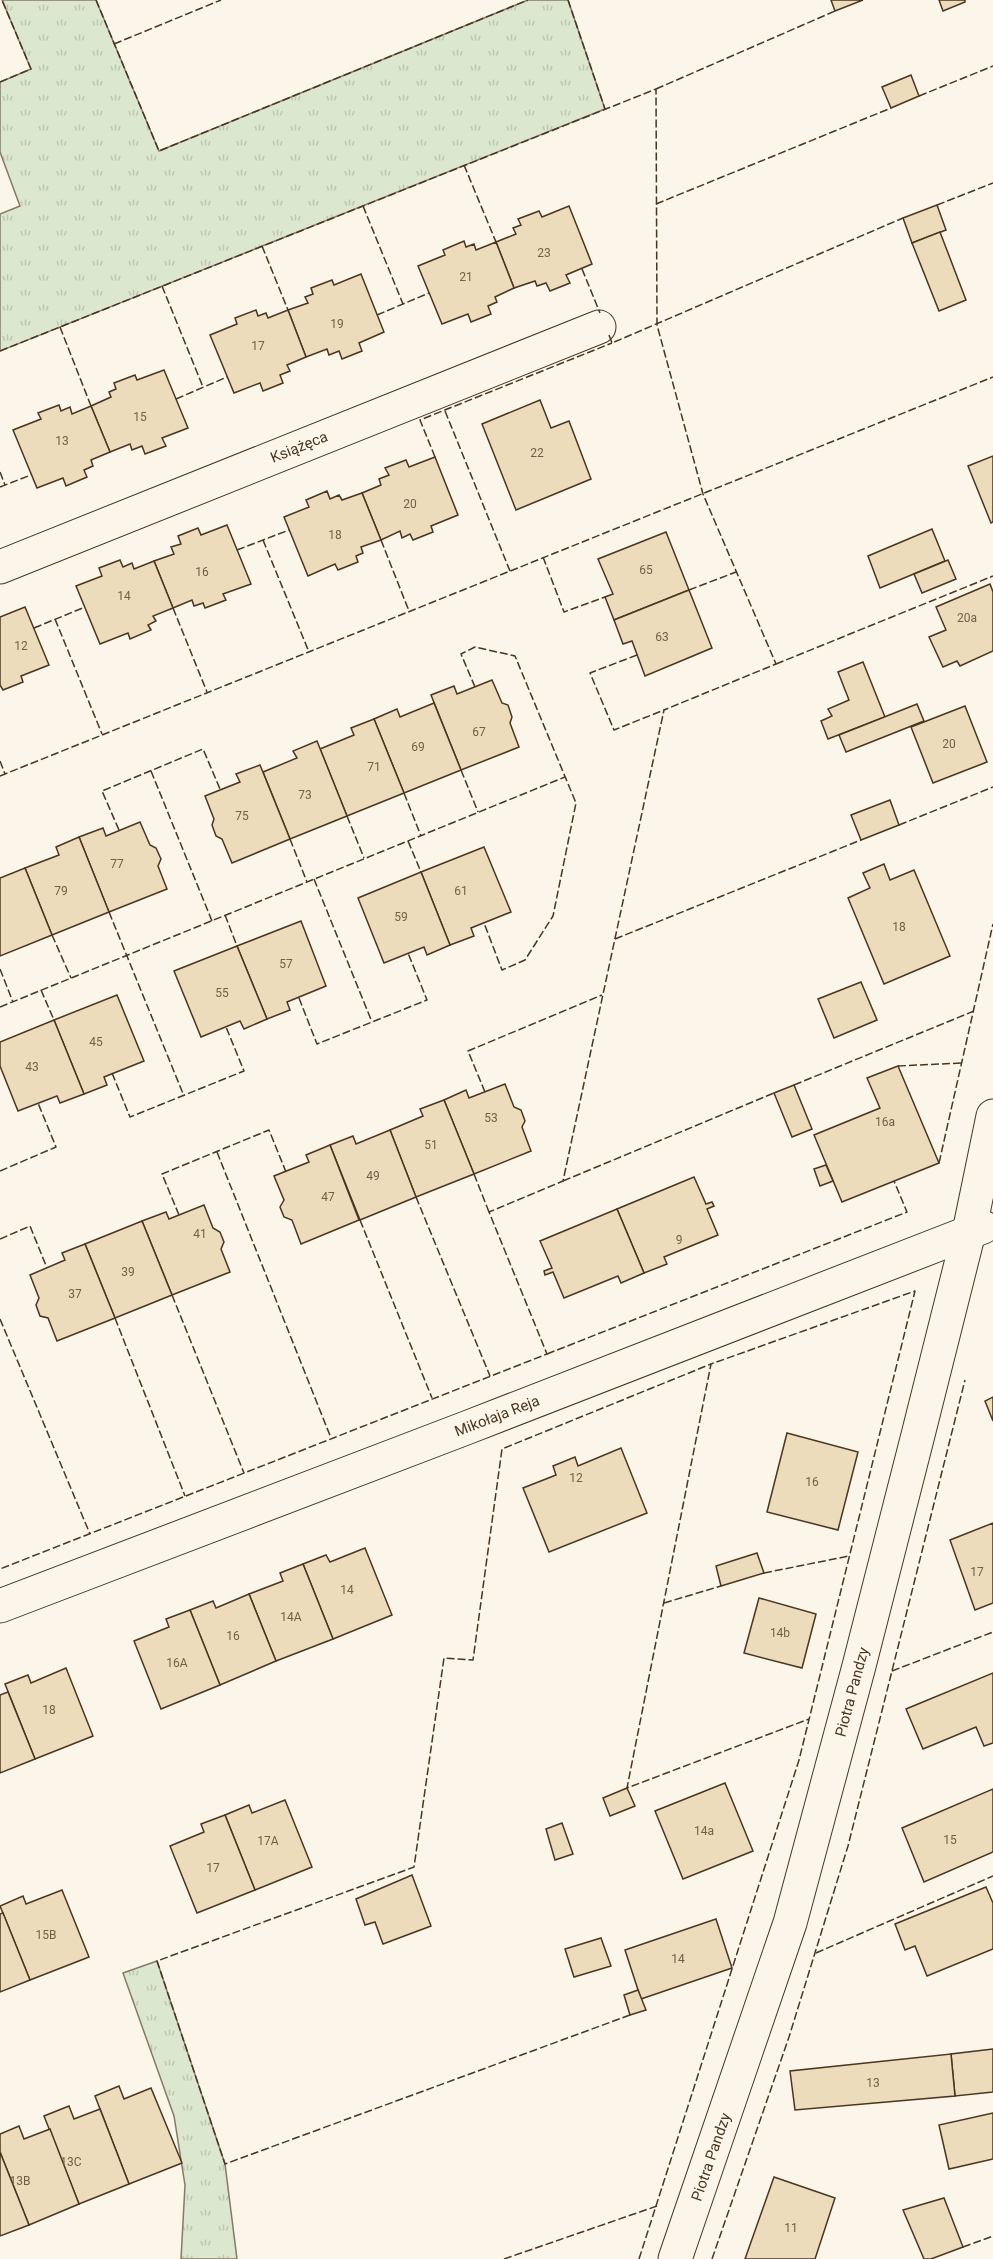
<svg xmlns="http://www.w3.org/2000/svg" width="993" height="2259" viewBox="0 0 993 2259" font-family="Roboto,sans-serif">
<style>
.grass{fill:url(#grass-tufts);stroke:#887966;stroke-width:1.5}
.building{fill:#ecdcbc;stroke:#4a3520;stroke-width:1.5}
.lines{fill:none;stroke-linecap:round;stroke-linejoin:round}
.minor-casing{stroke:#4a3520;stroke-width:35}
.minor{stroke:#fbf6e9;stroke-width:33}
.fence{stroke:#4a3520;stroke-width:1.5;stroke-dasharray:8 3;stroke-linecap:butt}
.labels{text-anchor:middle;stroke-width:4.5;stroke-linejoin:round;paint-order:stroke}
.number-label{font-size:12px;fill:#725f47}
.street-label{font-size:15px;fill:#4a3520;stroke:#fbf6e9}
</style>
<defs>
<pattern id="grass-tufts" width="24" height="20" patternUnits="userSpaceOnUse" patternTransform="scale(1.5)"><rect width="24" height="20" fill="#dce7d0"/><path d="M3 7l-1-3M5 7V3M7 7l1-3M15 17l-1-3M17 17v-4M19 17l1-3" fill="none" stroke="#bec7b2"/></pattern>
</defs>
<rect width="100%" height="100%" fill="#fbf6e9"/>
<!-- grass -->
<g class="grass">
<path d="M 2,0 L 96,0 L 159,151 L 528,0 L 568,0 L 605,109 L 0,351 L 0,214 L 20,206 L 0,152 L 0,82 L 31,69 Z"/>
<path d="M 157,1961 L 225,2164 L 237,2259 L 181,2259 L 185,2185 L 174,2116 L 123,1973 Z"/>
</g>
<!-- building -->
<g class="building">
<path d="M 831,0 L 863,0 L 835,11 Z"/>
<path d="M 939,0 L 965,0 L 965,2 L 943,11 Z"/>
<path d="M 911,75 L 919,96 L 891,108 L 882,87 Z"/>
<path d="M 937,205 L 946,230 L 912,243 L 903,218 Z"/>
<path d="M 569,206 L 592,264 L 566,275 L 570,283 L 550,291 L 546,283 L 537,286 L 535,281 L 514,288 L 496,242 L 516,234 L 513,228 L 521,225 L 518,219 L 539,211 L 542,217 Z"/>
<path d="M 940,232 L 966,300 L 939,311 L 912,243 Z"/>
<path d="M 464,241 L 466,247 L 474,244 L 476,250 L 496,242 L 514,288 L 495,297 L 497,302 L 488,306 L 491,314 L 471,322 L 468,314 L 442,324 L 418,266 L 445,255 L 443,250 Z"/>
<path d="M 361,274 L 384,332 L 359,343 L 362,351 L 342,359 L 339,351 L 329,355 L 327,349 L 306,357 L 288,310 L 308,303 L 305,297 L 313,294 L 311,288 L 332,280 L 334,285 Z"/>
<path d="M 256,310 L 258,316 L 266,313 L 268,318 L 288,310 L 306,357 L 287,365 L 290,371 L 280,375 L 283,383 L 263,391 L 260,383 L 234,393 L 210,335 L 237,324 L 235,318 Z"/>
<path d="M 164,370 L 188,428 L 162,438 L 166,446 L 145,454 L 142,446 L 132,450 L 130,444 L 110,452 L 91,406 L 111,397 L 109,392 L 116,389 L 114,383 L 135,375 L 137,380 Z"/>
<path d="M 540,400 L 551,428 L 569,421 L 591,479 L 516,510 L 482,424 Z"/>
<path d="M 59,405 L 61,411 L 70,407 L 72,414 L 91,406 L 110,452 L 91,460 L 93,466 L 84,470 L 87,477 L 66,486 L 63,478 L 37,488 L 13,430 L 41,419 L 38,413 Z"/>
<path d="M 993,456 L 993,522 L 991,523 L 968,466 Z"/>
<path d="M 435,457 L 458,515 L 431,526 L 433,532 L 413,540 L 410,534 L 402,538 L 400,531 L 381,540 L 362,493 L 381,485 L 379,479 L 389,475 L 385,468 L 406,460 L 409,467 Z"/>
<path d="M 327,491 L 330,499 L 339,495 L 342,500 L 362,493 L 381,540 L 361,547 L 363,553 L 356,556 L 358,562 L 338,570 L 335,564 L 308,576 L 284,517 L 309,507 L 306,500 Z"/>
<path d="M 227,525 L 251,584 L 223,594 L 226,600 L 205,608 L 203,603 L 194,606 L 192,600 L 173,608 L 154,561 L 174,554 L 171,547 L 181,544 L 178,536 L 198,528 L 201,535 Z"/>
<path d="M 932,529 L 945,561 L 880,588 L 868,556 Z"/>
<path d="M 666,532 L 689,590 L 614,620 L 605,597 L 613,594 L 598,559 Z"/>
<path d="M 120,560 L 123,567 L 132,563 L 134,569 L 154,561 L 173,608 L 153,616 L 156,621 L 148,625 L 151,630 L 130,639 L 128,633 L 100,644 L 76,586 L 102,576 L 99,568 Z"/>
<path d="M 948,560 L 956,579 L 922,593 L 914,574 Z"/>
<path d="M 990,584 L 993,592 L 993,651 L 960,666 L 957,661 L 943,667 L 929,637 L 946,630 L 936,607 Z"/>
<path d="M 689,590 L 712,648 L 645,676 L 632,641 L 623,644 L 614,620 Z"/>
<path d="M 25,607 L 49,665 L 21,676 L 23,682 L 3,690 L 0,685 L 0,617 Z"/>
<path d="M 863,662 L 885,717 L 828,739 L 821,721 L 832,716 L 828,709 L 849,700 L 838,672 Z"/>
<path d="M 492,680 L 502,703 L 508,705 L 512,717 L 510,723 L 519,747 L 461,770 L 431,695 L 454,686 L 457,694 Z"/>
<path d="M 434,703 L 461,770 L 404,793 L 374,719 L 397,709 L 400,717 Z"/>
<path d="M 917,704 L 924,721 L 846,752 L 839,735 Z"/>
<path d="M 965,706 L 987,762 L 933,783 L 911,727 Z"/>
<path d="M 374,719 L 404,793 L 347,816 L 320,749 L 354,735 L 351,728 Z"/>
<path d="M 317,741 L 347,816 L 290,839 L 263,772 L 297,758 L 293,751 Z"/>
<path d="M 260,765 L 290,839 L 232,863 L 222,839 L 216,836 L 212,825 L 214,819 L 205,796 L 240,782 L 236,774 Z"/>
<path d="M 890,800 L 899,825 L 861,840 L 851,815 Z"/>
<path d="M 140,822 L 150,845 L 156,848 L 161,859 L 158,866 L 167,889 L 109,912 L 79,837 L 103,828 L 106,836 Z"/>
<path d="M 79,837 L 109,912 L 52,935 L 25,868 L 59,855 L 56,847 Z"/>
<path d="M 484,847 L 511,912 L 471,928 L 474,936 L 450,945 L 421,872 Z"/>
<path d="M 884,864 L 890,880 L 914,870 L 950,956 L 884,984 L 848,898 L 870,888 L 863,873 Z"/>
<path d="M 25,868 L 52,935 L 0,956 L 0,878 Z"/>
<path d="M 421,872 L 450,945 L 427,955 L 424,947 L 384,963 L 358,898 Z"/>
<path d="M 301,921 L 326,986 L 287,1002 L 290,1010 L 267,1019 L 237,946 Z"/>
<path d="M 237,946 L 267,1019 L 244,1029 L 240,1021 L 201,1037 L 174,971 Z"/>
<path d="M 861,982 L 877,1020 L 834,1038 L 818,999 Z"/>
<path d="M 117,995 L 144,1061 L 104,1077 L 107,1085 L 84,1094 L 54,1020 Z"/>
<path d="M 54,1020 L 84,1094 L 60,1103 L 57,1096 L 18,1111 L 0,1066 L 0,1042 Z"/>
<path d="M 898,1066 L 939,1163 L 842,1202 L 814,1135 L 880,1108 L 867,1078 Z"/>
<path d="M 505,1084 L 514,1107 L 521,1110 L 525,1121 L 522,1127 L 531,1151 L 474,1174 L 444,1100 L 466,1090 L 469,1098 Z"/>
<path d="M 794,1085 L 812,1129 L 792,1137 L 774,1093 Z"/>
<path d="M 444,1100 L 474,1174 L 416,1197 L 390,1130 L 423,1116 L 420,1109 Z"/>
<path d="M 390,1130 L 416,1197 L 360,1220 L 330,1145 L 353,1136 L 356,1144 Z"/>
<path d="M 330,1145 L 359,1220 L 301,1244 L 292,1220 L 284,1217 L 280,1207 L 284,1200 L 274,1176 L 309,1162 L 306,1155 Z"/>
<path d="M 826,1165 L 833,1181 L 820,1186 L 814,1169 Z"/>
<path d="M 694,1177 L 706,1204 L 712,1202 L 714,1206 L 707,1209 L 718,1235 L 664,1257 L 667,1264 L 644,1273 L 617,1209 Z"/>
<path d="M 204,1205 L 213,1228 L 220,1232 L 224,1242 L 221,1249 L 230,1272 L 172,1295 L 142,1221 L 166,1212 L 169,1219 Z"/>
<path d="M 617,1209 L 644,1273 L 621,1283 L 618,1276 L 564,1298 L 553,1272 L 545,1275 L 544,1271 L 552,1268 L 540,1241 Z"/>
<path d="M 142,1221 L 172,1295 L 115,1318 L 85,1244 Z"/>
<path d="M 85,1244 L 115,1318 L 57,1341 L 48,1318 L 40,1316 L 36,1305 L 39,1298 L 30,1275 L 65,1260 L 62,1253 Z"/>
<path d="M 993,1397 L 993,1421 L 985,1401 Z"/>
<path d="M 787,1433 L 858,1452 L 838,1530 L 767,1512 Z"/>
<path d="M 621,1448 L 647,1513 L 549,1552 L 523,1488 L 556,1475 L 553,1466 L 575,1457 L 578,1466 Z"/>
<path d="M 993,1523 L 993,1603 L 975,1610 L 950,1540 Z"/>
<path d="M 365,1548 L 392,1615 L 333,1639 L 303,1564 L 326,1555 L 330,1562 Z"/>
<path d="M 757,1553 L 764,1573 L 721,1586 L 716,1566 Z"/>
<path d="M 303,1564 L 333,1639 L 276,1661 L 249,1594 L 283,1581 L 280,1573 Z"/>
<path d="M 249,1594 L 276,1661 L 220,1685 L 190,1610 L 213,1601 L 216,1608 Z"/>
<path d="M 759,1598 L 816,1614 L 802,1668 L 744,1653 Z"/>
<path d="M 190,1610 L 220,1685 L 161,1709 L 134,1641 L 169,1627 L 166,1619 Z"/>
<path d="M 66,1668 L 93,1736 L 35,1759 L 5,1684 L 28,1675 L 31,1683 Z"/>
<path d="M 993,1673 L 993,1743 L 984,1746 L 976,1727 L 923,1749 L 906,1709 Z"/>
<path d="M 8,1692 L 35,1759 L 0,1773 L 0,1695 Z"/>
<path d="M 725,1783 L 753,1851 L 683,1879 L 655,1811 Z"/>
<path d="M 627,1788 L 635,1806 L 610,1816 L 603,1798 Z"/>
<path d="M 993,1789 L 993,1852 L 924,1882 L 902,1828 Z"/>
<path d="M 285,1800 L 312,1867 L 255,1890 L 225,1815 L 249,1805 L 252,1813 Z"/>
<path d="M 225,1815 L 255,1890 L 197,1913 L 170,1846 L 204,1832 L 201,1824 Z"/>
<path d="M 562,1823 L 573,1854 L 555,1860 L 546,1829 Z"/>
<path d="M 412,1875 L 431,1926 L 383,1944 L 375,1922 L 365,1925 L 356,1899 Z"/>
<path d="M 986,1887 L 993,1903 L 993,1949 L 927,1976 L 915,1946 L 905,1950 L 895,1924 Z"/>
<path d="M 62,1890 L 89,1957 L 30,1980 L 0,1906 L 23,1896 L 26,1904 Z"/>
<path d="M 3,1913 L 30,1980 L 0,1992 L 0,1914 Z"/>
<path d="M 716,1919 L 732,1968 L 641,1999 L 625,1950 Z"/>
<path d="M 601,1938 L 611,1966 L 574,1977 L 565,1949 Z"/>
<path d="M 638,1990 L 646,2010 L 630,2015 L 624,1995 Z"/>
<path d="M 993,2049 L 993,2092 L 955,2096 L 951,2054 Z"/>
<path d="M 951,2054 L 955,2096 L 795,2110 L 790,2071 Z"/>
<path d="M 119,2086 L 124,2099 L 151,2088 L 182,2163 L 129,2184 L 95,2096 Z"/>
<path d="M 69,2106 L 74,2119 L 100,2109 L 129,2184 L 79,2204 L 44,2116 Z"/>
<path d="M 993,2113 L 993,2159 L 949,2169 L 939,2125 Z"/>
<path d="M 19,2126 L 24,2139 L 50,2129 L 79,2204 L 29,2225 L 0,2152 L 0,2134 Z"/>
<path d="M 0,2152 L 29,2225 L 0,2236 Z"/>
<path d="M 774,2177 L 835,2198 L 815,2259 L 745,2259 Z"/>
<path d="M 944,2198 L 963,2247 L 931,2259 L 924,2259 L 903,2210 Z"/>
</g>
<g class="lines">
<!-- minor casing -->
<g class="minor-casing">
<g id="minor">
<path d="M 0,567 L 599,327"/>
<path d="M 0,1606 L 466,1428 L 983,1227"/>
<path d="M 675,2259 L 790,1923 L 859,1666 L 918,1435 L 969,1232 L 993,1116"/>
</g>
</g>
<!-- minor -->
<use href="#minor" class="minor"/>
<!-- fence -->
<g class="fence">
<path d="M 96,0 L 159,151 L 528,0"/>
<path d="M 568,0 L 605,109"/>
<path d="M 114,44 L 221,0"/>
<path d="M 0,82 L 31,69 L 2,0"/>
<path d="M 656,89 L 835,11"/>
<path d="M 919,96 L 993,66"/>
<path d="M 464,165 L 496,242"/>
<path d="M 656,204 L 891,108"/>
<path d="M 937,205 L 993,183"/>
<path d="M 363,206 L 403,304"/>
<path d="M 262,246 L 288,310"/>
<path d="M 582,269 L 600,313"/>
<path d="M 162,286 L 203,387"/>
<path d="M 377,315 L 429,293"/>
<path d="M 60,327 L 91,406"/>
<path d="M 609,335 L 612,343 L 903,218"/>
<path d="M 0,351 L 656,89 L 657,325 L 703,494 L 776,664 L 664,710 L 563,1181 L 489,1212 L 547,1354 L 0,1569"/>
<path d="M 176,399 L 227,377"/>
<path d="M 445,411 L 510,571"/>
<path d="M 435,457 L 420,420 L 612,343"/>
<path d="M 0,472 L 5,485"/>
<path d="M 0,487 L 31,475"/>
<path d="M 263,540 L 309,652"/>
<path d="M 381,540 L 409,611"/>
<path d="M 237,550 L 289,530"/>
<path d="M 543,557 L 564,612 L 605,597"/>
<path d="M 689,590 L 736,572"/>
<path d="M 173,608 L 207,692"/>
<path d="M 55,619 L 102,734"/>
<path d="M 34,628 L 85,607"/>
<path d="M 637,655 L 590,673 L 614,730 L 664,710"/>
<path d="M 776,664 L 993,576"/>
<path d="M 475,687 L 461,654 L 475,647 L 515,656 L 576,803 L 553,916 L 525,960 L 502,970 L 484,923"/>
<path d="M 0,761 L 5,774"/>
<path d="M 461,770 L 478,812"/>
<path d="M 151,771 L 212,921"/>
<path d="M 0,776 L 993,377"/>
<path d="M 404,793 L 421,836"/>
<path d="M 347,816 L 364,858"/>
<path d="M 899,825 L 993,787"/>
<path d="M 119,830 L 102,791 L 203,749 L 220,789"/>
<path d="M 290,839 L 307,882"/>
<path d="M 408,841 L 421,872"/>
<path d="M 314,879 L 372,1022"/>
<path d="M 109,912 L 184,1096"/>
<path d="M 225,915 L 237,946"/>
<path d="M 52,935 L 71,978"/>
<path d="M 615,939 L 861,840"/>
<path d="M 0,969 L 13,1002"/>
<path d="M 41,990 L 54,1020"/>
<path d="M 299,998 L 317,1044 L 427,1000 L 408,953"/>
<path d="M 0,1007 L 565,777"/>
<path d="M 898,1066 L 962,1063"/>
<path d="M 112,1073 L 130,1117 L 244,1071 L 226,1027"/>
<path d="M 794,1085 L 974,1011"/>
<path d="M 485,1092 L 468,1051 L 602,995"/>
<path d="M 217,1152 L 331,1438"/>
<path d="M 939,1163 L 993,924"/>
<path d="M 0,1171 L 56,1147 L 38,1103"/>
<path d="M 474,1174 L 489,1212"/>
<path d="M 563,1181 L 774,1093"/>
<path d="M 416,1197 L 490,1376"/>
<path d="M 179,1215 L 162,1174 L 269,1130 L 286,1172"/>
<path d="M 360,1220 L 432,1398"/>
<path d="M 0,1239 L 30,1226 L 47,1268"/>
<path d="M 172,1295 L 244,1473"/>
<path d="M 115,1318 L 185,1496"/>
<path d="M 0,1319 L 90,1534"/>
<path d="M 547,1354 L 907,1212 L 894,1181"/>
<path d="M 764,1573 L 849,1556"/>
<path d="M 664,1603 L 721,1586"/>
<path d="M 892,1671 L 993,1632"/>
<path d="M 816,1953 L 993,1876"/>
<path d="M 630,2015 L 225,2164 L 157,1961 L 414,1867 L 444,1658 L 473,1660 L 502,1449 L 711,1364"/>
<path d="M 963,2247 L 993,2236"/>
<path d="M 504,2259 L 657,2206"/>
<path d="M 639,2259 L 799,1760 L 915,1291 L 711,1364 L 627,1788 L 809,1719"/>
<path d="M 712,2259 L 789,2037 L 848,1846 L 965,1380"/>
</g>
</g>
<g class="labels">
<!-- number labels -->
<g class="number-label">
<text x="544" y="257">23</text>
<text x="466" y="281">21</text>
<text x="337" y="328">19</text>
<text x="258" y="350">17</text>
<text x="140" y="421">15</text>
<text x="62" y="445">13</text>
<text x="537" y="457">22</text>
<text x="410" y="508">20</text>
<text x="335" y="539">18</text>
<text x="646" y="574">65</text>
<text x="202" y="576">16</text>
<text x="124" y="600">14</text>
<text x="967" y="622">20a</text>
<text x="662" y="641">63</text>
<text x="21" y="650">12</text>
<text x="479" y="736">67</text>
<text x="949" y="748">20</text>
<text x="418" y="751">69</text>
<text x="374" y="771">71</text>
<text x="305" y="799">73</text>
<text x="242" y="820">75</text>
<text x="117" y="868">77</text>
<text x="61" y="895">79</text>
<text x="461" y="895">61</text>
<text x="401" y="921">59</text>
<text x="899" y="931">18</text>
<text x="286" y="968">57</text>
<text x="222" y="997">55</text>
<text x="96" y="1046">45</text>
<text x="32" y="1071">43</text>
<text x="491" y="1122">53</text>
<text x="885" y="1126">16a</text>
<text x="431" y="1149">51</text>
<text x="373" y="1180">49</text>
<text x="328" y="1201">47</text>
<text x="200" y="1238">41</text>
<text x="679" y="1244">9</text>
<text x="128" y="1276">39</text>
<text x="75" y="1298">37</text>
<text x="576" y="1482">12</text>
<text x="812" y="1486">16</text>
<text x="977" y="1576">17</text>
<text x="347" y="1594">14</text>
<text x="291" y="1621">14A</text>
<text x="780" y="1637">14b</text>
<text x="233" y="1640">16</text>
<text x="177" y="1667">16A</text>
<text x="49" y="1714">18</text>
<text x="704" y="1835">14a</text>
<text x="950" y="1844">15</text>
<text x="268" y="1845">17A</text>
<text x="213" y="1872">17</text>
<text x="46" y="1939">15B</text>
<text x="678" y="1963">14</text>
<text x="873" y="2087">13</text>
<text x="71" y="2166">13C</text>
<text x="20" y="2185">13B</text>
<text x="791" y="2232">11</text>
</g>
<!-- street labels -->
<g class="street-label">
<text transform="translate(299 447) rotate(-22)" y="5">Książęca</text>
<text transform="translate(497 1416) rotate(-21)" y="5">Mikołaja Reja</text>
<text transform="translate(852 1692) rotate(-75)" y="5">Piotra Pandzy</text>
<text transform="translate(711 2157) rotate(-71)" y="5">Piotra Pandzy</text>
</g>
</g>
</svg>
